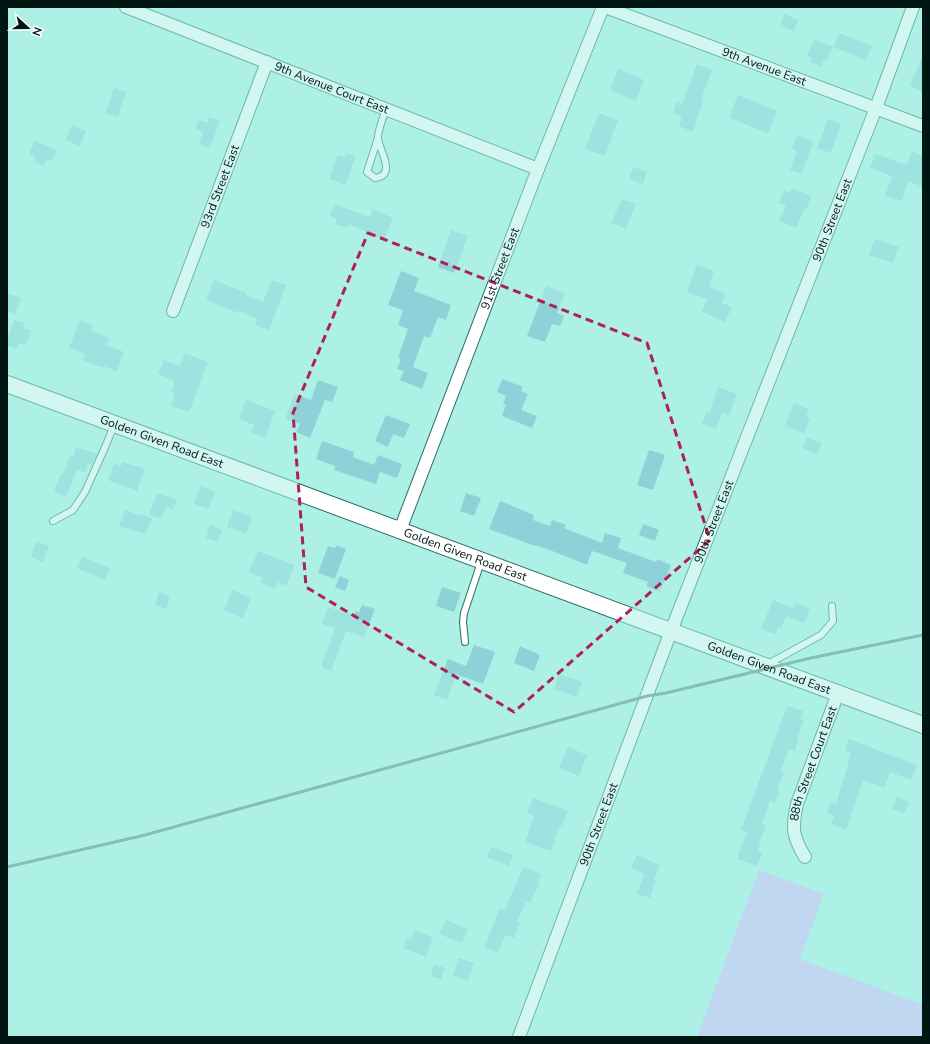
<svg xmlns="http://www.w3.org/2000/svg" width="930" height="1044" viewBox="0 0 930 1044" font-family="'Nunito Sans',sans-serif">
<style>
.green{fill:#d8b9ff}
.building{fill:#8ed2d9}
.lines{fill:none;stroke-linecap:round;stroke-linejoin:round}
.lane-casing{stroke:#296d65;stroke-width:8}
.street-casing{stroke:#296d65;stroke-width:14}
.secondary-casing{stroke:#296d65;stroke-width:18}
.lane{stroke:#fff;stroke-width:6}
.street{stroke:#fff;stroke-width:12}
.secondary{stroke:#fff;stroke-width:16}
.rail{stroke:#56827c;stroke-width:3}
.marked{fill:none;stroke:#af2057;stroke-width:3;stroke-dasharray:8 5;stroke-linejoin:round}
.labels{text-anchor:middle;stroke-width:3.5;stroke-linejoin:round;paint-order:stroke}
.street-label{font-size:12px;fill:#001613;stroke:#fff}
</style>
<rect width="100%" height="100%" fill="#adf0e6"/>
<!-- green -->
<path class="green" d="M 759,870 L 824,894 L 800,959 L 923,1005 L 923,1037 L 697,1037 Z"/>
<!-- building -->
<g class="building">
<path d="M 784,14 L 798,20 L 794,31 L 780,26 Z"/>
<path d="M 839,33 L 872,46 L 866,60 L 833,47 Z"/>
<path d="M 814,39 L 833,47 L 827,61 L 824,59 L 821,67 L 810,62 L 811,58 L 807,56 Z"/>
<path d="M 923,54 L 923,92 L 910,86 Z"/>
<path d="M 697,64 L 712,70 L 701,100 L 703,100 L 693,132 L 679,126 L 682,116 L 673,113 L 676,102 L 682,104 Z"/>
<path d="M 618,69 L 644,80 L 636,101 L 610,90 Z"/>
<path d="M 114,88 L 126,92 L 118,117 L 106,113 Z"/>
<path d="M 738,95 L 777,111 L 768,133 L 729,118 Z"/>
<path d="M 599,113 L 618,120 L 605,156 L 585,149 Z"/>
<path d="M 209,117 L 220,121 L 210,148 L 199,144 L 203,132 L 195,129 L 199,120 L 207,123 Z"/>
<path d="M 828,119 L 841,124 L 831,153 L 817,148 Z"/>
<path d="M 72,125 L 86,131 L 80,146 L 66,140 Z"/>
<path d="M 797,135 L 813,142 L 802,174 L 790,170 L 797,151 L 792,148 Z"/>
<path d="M 35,141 L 57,150 L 52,160 L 47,159 L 44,166 L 34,162 L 36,157 L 29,154 Z"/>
<path d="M 912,151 L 923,156 L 923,187 L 908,181 L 902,201 L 885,196 L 892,176 L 870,168 L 875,154 L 907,165 Z"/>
<path d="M 346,153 L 356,156 L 345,185 L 329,179 L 338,155 L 345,157 Z"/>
<path d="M 633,167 L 647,172 L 643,184 L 629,179 Z"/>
<path d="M 792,188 L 811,196 L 807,208 L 805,207 L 796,228 L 779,221 L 786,205 L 779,203 L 784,190 L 790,193 Z"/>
<path d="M 622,199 L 636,204 L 626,229 L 611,223 Z"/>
<path d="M 334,204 L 370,217 L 373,209 L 393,218 L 384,240 L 349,224 L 348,228 L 335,224 L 337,219 L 330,216 Z"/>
<path d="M 451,230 L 468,236 L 454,273 L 438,267 Z"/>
<path d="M 875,239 L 899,247 L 893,263 L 869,255 Z"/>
<path d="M 697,265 L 714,271 L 709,287 L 726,294 L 722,303 L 732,307 L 725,322 L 702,312 L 707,299 L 687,292 Z"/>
<path d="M 401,271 L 419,278 L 414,291 L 451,305 L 446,320 L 438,317 L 430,338 L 424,336 L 413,367 L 428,373 L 422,389 L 400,380 L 404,371 L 397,369 L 401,359 L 398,358 L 408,329 L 398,325 L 403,310 L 388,305 Z"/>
<path d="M 214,280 L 247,293 L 246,295 L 263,302 L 272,280 L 286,285 L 269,330 L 255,325 L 257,319 L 239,311 L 238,313 L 206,300 Z"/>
<path d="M 546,286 L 565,294 L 557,313 L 564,316 L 560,326 L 552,324 L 545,342 L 527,336 Z"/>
<path d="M 7,293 L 21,298 L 15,314 L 7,311 Z"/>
<path d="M 14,320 L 25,323 L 23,328 L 31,330 L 26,345 L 19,343 L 17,349 L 7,345 L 7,340 Z"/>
<path d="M 80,320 L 93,325 L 91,331 L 109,338 L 106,345 L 124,352 L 117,371 L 103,366 L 103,368 L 83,360 L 85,354 L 69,348 Z"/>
<path d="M 185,353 L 208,362 L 189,412 L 171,406 L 175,393 L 171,392 L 175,381 L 158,374 L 164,360 L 180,366 Z"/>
<path d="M 502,379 L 523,387 L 521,391 L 528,394 L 521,410 L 537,416 L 532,428 L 502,416 L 506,405 L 503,404 L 506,396 L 497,392 Z"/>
<path d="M 318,380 L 338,387 L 332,402 L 325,400 L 310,438 L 296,432 L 300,424 L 285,419 L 295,394 L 311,400 Z"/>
<path d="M 718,387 L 737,394 L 729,416 L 722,413 L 716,429 L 702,424 L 706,412 L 709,413 Z"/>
<path d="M 246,400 L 275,411 L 265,438 L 251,433 L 254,425 L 239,419 Z"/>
<path d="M 794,403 L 809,409 L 806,416 L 810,418 L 804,433 L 785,426 Z"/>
<path d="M 386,415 L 410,424 L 404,438 L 393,434 L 388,447 L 375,441 Z"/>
<path d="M 807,437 L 822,443 L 817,455 L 802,448 Z"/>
<path d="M 322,441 L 354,452 L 353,457 L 374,465 L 378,455 L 402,464 L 397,478 L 380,472 L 376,484 L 334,470 L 335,466 L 316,459 Z"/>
<path d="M 76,447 L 97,454 L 92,465 L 88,464 L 85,472 L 77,470 L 66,497 L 54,492 L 61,473 L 63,474 L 70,456 L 73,457 Z"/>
<path d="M 649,450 L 665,455 L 653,490 L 637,485 Z"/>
<path d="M 123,462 L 145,469 L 137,491 L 108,480 L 114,464 L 121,466 Z"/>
<path d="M 201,486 L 215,492 L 209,509 L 194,504 Z"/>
<path d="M 157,493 L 177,500 L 173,510 L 166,507 L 161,519 L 149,515 Z"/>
<path d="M 466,493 L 481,498 L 474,516 L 460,511 Z"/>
<path d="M 500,501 L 534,515 L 533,520 L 550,526 L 552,520 L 566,525 L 564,528 L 602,543 L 605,533 L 621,538 L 618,548 L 656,562 L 657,559 L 671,565 L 660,592 L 646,586 L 648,582 L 623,573 L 627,563 L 592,551 L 587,565 L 555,552 L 535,545 L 535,546 L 489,529 Z"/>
<path d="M 125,510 L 139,515 L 140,514 L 152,518 L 146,534 L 119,526 Z"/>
<path d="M 233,510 L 252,517 L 246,534 L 227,527 Z"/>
<path d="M 643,524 L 659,530 L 655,541 L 639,535 Z"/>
<path d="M 210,525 L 222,530 L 218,542 L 206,538 Z"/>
<path d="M 36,542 L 49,546 L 43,562 L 31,557 Z"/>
<path d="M 336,545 L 346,549 L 335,579 L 318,573 L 328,546 L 335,548 Z"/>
<path d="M 258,551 L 295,565 L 286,586 L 278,582 L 275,589 L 261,583 L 263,578 L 249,572 Z"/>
<path d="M 82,557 L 110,568 L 105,580 L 77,568 Z"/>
<path d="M 340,576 L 349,580 L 345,591 L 335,587 Z"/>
<path d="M 442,587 L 461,593 L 454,612 L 436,606 Z"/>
<path d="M 232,590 L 251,598 L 243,618 L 224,610 Z"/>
<path d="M 159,592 L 170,596 L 166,609 L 155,605 Z"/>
<path d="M 773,600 L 793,608 L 796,603 L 810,609 L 804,623 L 786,616 L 781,628 L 778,627 L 775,634 L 761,629 Z"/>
<path d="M 362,605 L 375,609 L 364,637 L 346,631 L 331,671 L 321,667 L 335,628 L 322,624 L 328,607 L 354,615 L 355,611 L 359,613 Z"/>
<path d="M 474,645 L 495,652 L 483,684 L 456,674 L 447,700 L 434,695 L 448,659 L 466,666 Z"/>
<path d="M 520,646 L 540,655 L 534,671 L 514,663 Z"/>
<path d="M 559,674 L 582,682 L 577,697 L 554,689 Z"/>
<path d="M 787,706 L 803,711 L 800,719 L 804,720 L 797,739 L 799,739 L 795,751 L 789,749 L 781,771 L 784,772 L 777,790 L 779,791 L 775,803 L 770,801 L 762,824 L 766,825 L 759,844 L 760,844 L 758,851 L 762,853 L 757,866 L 737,859 L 747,832 L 741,830 Z"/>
<path d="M 849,739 L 917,765 L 911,780 L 890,772 L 884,788 L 863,780 L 846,830 L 831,824 L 834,816 L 827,813 L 831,802 L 836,804 L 849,761 L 848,761 L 851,753 L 845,751 Z"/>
<path d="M 568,747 L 587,755 L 579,776 L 559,768 Z"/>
<path d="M 897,797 L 909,802 L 905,813 L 892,809 Z"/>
<path d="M 533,798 L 568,811 L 562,826 L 560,825 L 551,851 L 525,842 L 534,816 L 527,813 Z"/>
<path d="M 491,847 L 513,855 L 509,866 L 487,857 Z"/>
<path d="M 637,855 L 660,865 L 654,880 L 656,880 L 650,898 L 637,894 L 644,874 L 631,868 Z"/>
<path d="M 523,867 L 541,874 L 538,881 L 540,882 L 530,903 L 526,901 L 517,922 L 520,923 L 514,938 L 505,935 L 498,953 L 484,947 L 500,908 L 505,910 Z"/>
<path d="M 446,920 L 468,929 L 462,943 L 439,934 Z"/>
<path d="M 414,930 L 433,937 L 426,957 L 403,948 L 407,938 L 411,940 Z"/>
<path d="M 459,958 L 474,963 L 468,981 L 453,976 Z"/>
<path d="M 434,964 L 445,968 L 441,979 L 431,976 Z"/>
</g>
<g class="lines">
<!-- lane casing -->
<g class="lane-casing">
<g id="lane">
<path d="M 378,138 L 367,172 L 375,178 C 397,175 380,152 378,139 C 377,132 384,116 386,109"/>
<path d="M 53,521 L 73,510 L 85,492 L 106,445 L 114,425"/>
<path d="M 465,642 L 463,622 L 464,613 L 481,562"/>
<path d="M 768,664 L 821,635 L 833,621 L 832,606"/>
</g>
</g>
<!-- street casing -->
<g class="street-casing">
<g id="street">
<path id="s1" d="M 126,7 L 538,169"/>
<path id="s2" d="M 605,7 L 923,126"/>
<path id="s3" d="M 173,311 L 267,62"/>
<path id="s4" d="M 400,530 L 538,169 L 603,7"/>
<path id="s5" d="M 805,857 C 792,836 792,827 797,804 L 838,693"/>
<path id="s6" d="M 519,1037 L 671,631 L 876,108 L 913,7"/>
</g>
</g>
<!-- secondary casing -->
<g class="secondary-casing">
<g id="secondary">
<path id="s7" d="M 7,384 L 923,725"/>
</g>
</g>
<!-- lane -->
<use href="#lane" class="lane"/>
<!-- street -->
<use href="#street" class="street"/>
<!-- secondary -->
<use href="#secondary" class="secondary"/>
<!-- rail -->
<path class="rail" d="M 7,867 L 145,835 L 647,696 L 666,693 L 811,658 L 923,635"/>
</g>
<!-- marked area -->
<path d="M0 0H930V1044H0ZM 368,233 L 647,343 L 710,540 L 514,712 L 306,587 L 293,413 Z" fill="#adf0e6" fill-opacity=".55" fill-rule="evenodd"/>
<path class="marked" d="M 368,233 L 647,343 L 710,540 L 514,712 L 306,587 L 293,413 Z"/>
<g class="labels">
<!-- street labels -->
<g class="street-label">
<text dy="4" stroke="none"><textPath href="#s2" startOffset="170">9th Avenue East</textPath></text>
<text dy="4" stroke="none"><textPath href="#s1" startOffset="221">9th Avenue Court East</textPath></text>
<text dy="4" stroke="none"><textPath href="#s3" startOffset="133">93rd Street East</textPath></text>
<text dy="4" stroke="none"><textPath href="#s6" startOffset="875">90th Street East</textPath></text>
<text dy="4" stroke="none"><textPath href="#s4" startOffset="280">91st Street East</textPath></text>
<text dy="4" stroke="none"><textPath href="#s7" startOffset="165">Golden Given Road East</textPath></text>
<text dy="4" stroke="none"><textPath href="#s6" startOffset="551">90th Street East</textPath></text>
<text dy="4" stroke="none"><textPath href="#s7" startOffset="489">Golden Given Road East</textPath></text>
<text dy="4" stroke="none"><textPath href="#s7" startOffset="813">Golden Given Road East</textPath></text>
<text dy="4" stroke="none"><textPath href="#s5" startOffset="99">88th Street Court East</textPath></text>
<text dy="4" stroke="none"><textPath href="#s6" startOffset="227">90th Street East</textPath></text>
</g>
</g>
<!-- border -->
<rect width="930" height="1044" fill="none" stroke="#001613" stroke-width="16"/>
<!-- north arrow -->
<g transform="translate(28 28) rotate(111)" stroke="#ffffff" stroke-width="3" paint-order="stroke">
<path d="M0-3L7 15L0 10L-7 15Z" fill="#001613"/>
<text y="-6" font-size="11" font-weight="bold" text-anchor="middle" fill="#001613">N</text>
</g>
</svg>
